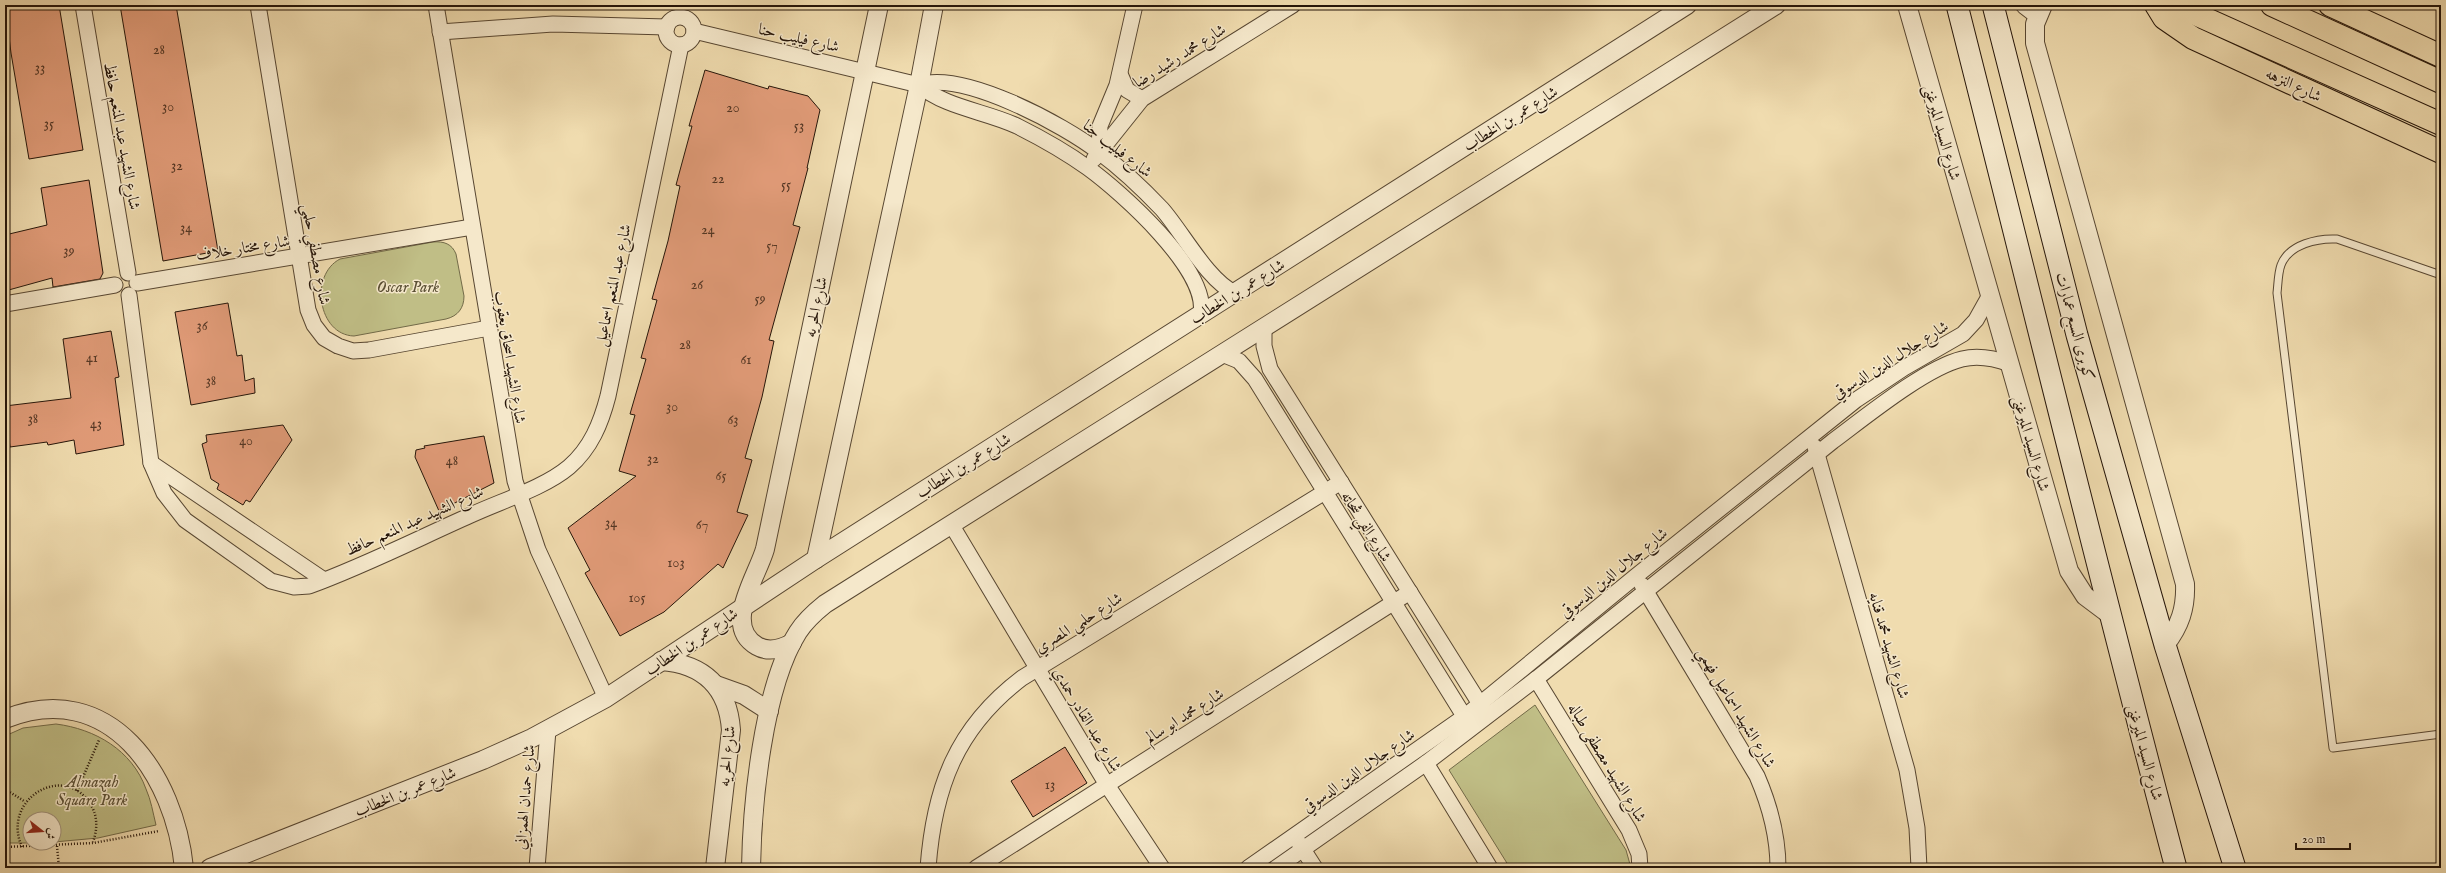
<svg xmlns="http://www.w3.org/2000/svg" width="2446" height="873" viewBox="0 0 2446 873" font-family="'IM FELL English',Amiri,serif">
<style>
.green{fill:#c0be86;stroke:#726a48}
.building{fill:#e29c79;stroke:#251509}
.lines{fill:none;stroke-linecap:round;stroke-linejoin:round}
.service-casing{stroke:#584732;stroke-width:9}
.minor-casing{stroke:#584732;stroke-width:17}
.tertiary-casing{stroke:#584732;stroke-width:20}
.secondary-casing{stroke:#251509;stroke-width:23}
.primary-casing{stroke:#251509;stroke-width:24}
.path{stroke:#251509;stroke-width:2.5;stroke-dasharray:1 2;stroke-linecap:butt}
.service{stroke:#f5e8cb;stroke-width:7}
.minor{stroke:#f5e8cb;stroke-width:15}
.tertiary{stroke:#f5e8cb;stroke-width:18}
.secondary{stroke:#f5e8cb;stroke-width:21}
.primary{stroke:#f0dcaf;stroke-width:22}
.labels{text-anchor:middle;stroke-width:3;stroke-linejoin:round;paint-order:stroke}
.number-label{font-size:14px;fill:#543725}
.street-label{font-size:16px;fill:#251509;stroke:#f5e8cb}
.park-label{font-size:16px;font-style:italic;fill:#5b5035;stroke:#f5e8cb}
</style>
<rect width="100%" height="100%" fill="#f0dcaf"/>
<filter id="stains"><feTurbulence type="fractalNoise" baseFrequency=".005" numOctaves="4"/><feColorMatrix values="0 0 0 0 .2 0 0 0 0 .09 0 0 0 0 .02 0 0 0 .5 -.17"/></filter>
<radialGradient id="worn" r=".72"><stop offset=".6" stop-color="#630" stop-opacity="0"/><stop offset="1" stop-color="#630" stop-opacity=".3"/></radialGradient>
<!-- green -->
<g class="green">
<path d="M 433,242 C 444,241 452,244 456,254 L 464,296 C 464,308 458,316 446,319 L 354,336 C 318,335 309,275 340,259 Z"/>
<path d="M 1535,705 L 1626,850 L 1631,868 L 1510,868 L 1449,770 Z"/>
<path d="M 56,724 C 95,729 132,750 146,789 C 151,800 153,813 156,825 L 98,838 L 54,842 L 54,819 L 30,819 L 30,843 L 42,843 L 9,843 L 5,842 L 5,736 L 23,728 Z"/>
</g>
<!-- building -->
<g class="building">
<path d="M 5,5 L 59,5 L 83,150 L 29,159 L 11,53 Z"/>
<path d="M 120,5 L 176,5 L 218,251 L 163,261 Z"/>
<path d="M 705,70 L 768,89 L 769,86 L 808,96 L 820,110 L 807,168 L 808,168 L 793,225 L 800,227 L 769,340 L 774,341 L 762,397 L 745,458 L 752,460 L 737,512 L 748,515 L 723,568 L 718,564 L 664,612 L 620,636 L 585,573 L 590,570 L 568,528 L 636,476 L 619,471 L 635,415 L 630,414 L 646,359 L 641,358 L 657,300 L 652,299 L 668,241 L 680,186 L 676,185 L 692,126 L 689,126 Z"/>
<path d="M 89,180 L 103,273 L 100,279 L 53,287 L 52,278 L 5,291 L 5,235 L 47,225 L 41,188 Z"/>
<path d="M 228,303 L 237,356 L 242,355 L 245,381 L 254,378 L 255,393 L 191,405 L 175,312 Z"/>
<path d="M 111,331 L 119,377 L 115,378 L 124,445 L 76,454 L 74,440 L 48,445 L 47,442 L 10,447 L 5,406 L 71,398 L 63,339 Z"/>
<path d="M 283,425 L 292,440 L 250,502 L 246,500 L 243,505 L 217,489 L 219,484 L 211,479 L 202,444 L 207,442 L 206,435 Z"/>
<path d="M 484,436 L 494,483 L 439,511 L 415,457 L 416,450 L 425,448 L 424,446 Z"/>
<path d="M 1065,747 L 1087,783 L 1033,817 L 1011,781 Z"/>
</g>
<g class="lines">
<!-- service casing -->
<g class="service-casing">
<path id="service" d="M 2441,275 L 2337,239 C 2318,238 2289,244 2281,265 C 2278,273 2278,285 2277,293 L 2333,748 L 2441,734"/>
</g>
<!-- minor casing -->
<g class="minor-casing">
<g id="minor">
<path d="M 83,5 L 128,273"/>
<path d="M 258,5 L 308,310 L 314,325 L 324,338 L 338,346 L 353,351 L 369,350 L 489,328"/>
<path d="M 436,5 L 515,481 L 538,550 L 606,698"/>
<circle cx="680" cy="31" r="14"/>
<path d="M 694,31 L 919,85 C 946,108 985,111 1017,126 C 1041,138 1066,152 1088,168 C 1121,192 1209,270 1201,314"/>
<path d="M 440,32 L 553,24 L 667,27"/>
<path d="M 1120,74 L 1127,90 L 1142,99"/>
<path d="M 919,85 C 963,70 1064,125 1099,152 C 1122,169 1143,189 1162,209 C 1183,233 1208,281 1235,293"/>
<path d="M 1099,152 L 1100,126 L 1117,85 L 1135,5"/>
<path d="M 1094,159 L 1142,99 L 1293,5"/>
<path d="M 137,283 L 472,227"/>
<path d="M 129,295 L 151,463 L 164,493 L 185,520 L 271,581 L 294,587 L 309,586 C 364,566 417,539 471,515 C 501,501 544,488 569,467 C 591,448 601,423 608,396 L 681,45"/>
<path d="M 5,304 L 115,285"/>
<path d="M 1264,328 L 1264,346 L 1270,369 L 1485,712"/>
<path d="M 1222,354 L 1239,361 L 1255,379 L 1469,724"/>
<path d="M 1815,447 L 1907,770 L 1917,828 L 1919,868"/>
<path d="M 151,463 L 324,580"/>
<path d="M 951,524 L 1107,785 L 1162,868"/>
<path d="M 1642,585 L 1757,776 C 1770,806 1778,835 1778,868"/>
<path d="M 1536,679 L 1629,830 L 1639,854 L 1640,868"/>
<path d="M 1426,763 L 1490,868"/>
<path d="M 1299,843 L 1315,868"/>
<path d="M 537,868 L 548,730"/>
<path d="M 928,868 C 934,788 956,728 1022,678 L 1341,482"/>
<path d="M 976,868 L 1410,592"/>
<path d="M 1248,868 L 1464,717 L 1636,576 L 1856,400 L 1904,368 L 1963,334 L 1976,320 L 1990,295"/>
<path d="M 1276,868 L 1426,763 L 1536,679 L 1833,441 C 1864,418 1925,368 1962,359 C 1978,355 1994,358 2010,364"/>
</g>
</g>
<!-- tertiary casing -->
<g class="tertiary-casing">
<g id="tertiary">
<path d="M 1907,5 L 2069,571 L 2085,596 L 2109,614"/>
<path d="M 2025,5 L 2038,15"/>
<path d="M 2043,5 L 2035,24 L 2035,43 L 2185,584 C 2186,608 2180,626 2165,645"/>
<path d="M 816,559 L 919,85 L 934,5"/>
<path d="M 792,643 C 781,649 769,653 757,646 C 722,626 757,577 765,549 L 879,5"/>
<path d="M 661,661 C 704,664 728,687 731,730 L 715,868"/>
<path d="M 716,685 L 744,695 L 769,711"/>
<path d="M 5,719 C 110,677 175,776 184,868"/>
<path d="M 210,868 L 483,760 L 532,738 L 606,698 L 816,559 L 1687,5"/>
<path d="M 751,868 C 752,804 763,687 798,632 C 805,621 815,612 825,604 L 1776,5"/>
</g>
</g>
<!-- secondary casing -->
<g class="secondary-casing">
<g id="secondary">
<path d="M 1957,5 C 2030,293 2100,581 2176,868"/>
<path d="M 1993,5 L 2077,335 L 2165,645 L 2235,868"/>
</g>
</g>
<!-- primary casing -->
<g class="primary-casing">
<g id="primary">
<path d="M 2156,5 L 2164,18 L 2193,38 L 2441,152"/>
<path d="M 2175,5 L 2441,124"/>
<path d="M 2272,5 L 2441,82"/>
<path d="M 2330,5 L 2441,56"/>
</g>
</g>
<!-- path -->
<g class="path">
<path d="M 5,789 L 24,801"/>
<path d="M 77,791 L 99,740"/>
<path d="M 57,846 L 59,868"/>
<path d="M 5,847 L 93,843 L 159,831"/>
<path d="M 22,847 C 0,798 67,760 92,807 C 98,818 97,831 93,842"/>
</g>
<!-- service -->
<use href="#service" class="service"/>
<!-- minor -->
<use href="#minor" class="minor"/>
<!-- tertiary -->
<use href="#tertiary" class="tertiary"/>
<!-- secondary -->
<use href="#secondary" class="secondary"/>
<!-- primary -->
<use href="#primary" class="primary"/>
</g>
<g class="labels">
<!-- number labels -->
<g class="number-label">
<text x="159" y="54">28</text>
<text x="40" y="72">33</text>
<text x="168" y="111">30</text>
<text x="733" y="112">20</text>
<text x="49" y="128">35</text>
<text x="799" y="130">53</text>
<text x="177" y="170">32</text>
<text x="718" y="183">22</text>
<text x="786" y="189">55</text>
<text x="186" y="232">34</text>
<text x="708" y="234">24</text>
<text x="772" y="250">57</text>
<text x="69" y="255">39</text>
<text x="697" y="289">26</text>
<text x="760" y="303">59</text>
<text x="202" y="330">36</text>
<text x="685" y="349">28</text>
<text x="92" y="362">41</text>
<text x="746" y="364">61</text>
<text x="211" y="385">38</text>
<text x="672" y="411">30</text>
<text x="33" y="423">38</text>
<text x="733" y="424">63</text>
<text x="96" y="428">43</text>
<text x="246" y="445">40</text>
<text x="653" y="463">32</text>
<text x="452" y="465">48</text>
<text x="721" y="480">65</text>
<text x="611" y="527">34</text>
<text x="702" y="529">67</text>
<text x="676" y="567">103</text>
<text x="637" y="602">105</text>
<text x="1050" y="789">13</text>
</g>
<!-- street labels -->
<g class="street-label">
<text transform="translate(799 37) rotate(13)" y="6">شارع فيليب حنا</text>
<text transform="translate(1179 55) rotate(-32)" y="6">شارع محمد رشيد رضا</text>
<text transform="translate(2294 84) rotate(25)" y="6">شارع النزهه</text>
<text transform="translate(1510 118) rotate(-32)" y="6">شارع عمر بن الخطاب</text>
<text transform="translate(1943 132) rotate(74)" y="6">شارع السيد الميرغنى</text>
<text transform="translate(123 136) rotate(80)" y="6">شارع الشهيد عبد المنعم حافظ</text>
<text transform="translate(1118 148) rotate(38)" y="6">شارع فيليب حنا</text>
<text transform="translate(243 247) rotate(-9)" y="6">شارع مختار خلاف</text>
<text transform="translate(317 254) rotate(80)" y="6">شارع مصطفي حلمي</text>
<text transform="translate(612 285) rotate(-78)" y="6">شارع عبد المنعم اسماعيل</text>
<text transform="translate(1237 291) rotate(-32)" y="6">شارع عمر بن الخطاب</text>
<text transform="translate(815 307) rotate(-78)" y="6">شارع الحريه</text>
<text transform="translate(2076 326) rotate(75)" y="6">كوبرى السبع عمارات</text>
<text transform="translate(511 357) rotate(81)" y="6">شارع الشهيد اسحاق يعقوب</text>
<text transform="translate(1890 359) rotate(-32)" y="6">شارع جلال الدين الدسوقي</text>
<text transform="translate(2032 443) rotate(74)" y="6">شارع السيد الميرغنى</text>
<text transform="translate(963 465) rotate(-32)" y="6">شارع عمر بن الخطاب</text>
<text transform="translate(414 520) rotate(-24)" y="6">شارع الشهيد عبد المنعم حافظ</text>
<text transform="translate(1367 526) rotate(58)" y="6">شارع الفي شحاته</text>
<text transform="translate(1613 572) rotate(-39)" y="6">شارع جلال الدين الدسوقي</text>
<text transform="translate(1078 622) rotate(-32)" y="6">شارع حلمي المصري</text>
<text transform="translate(691 641) rotate(-34)" y="6">شارع عمر بن الخطاب</text>
<text transform="translate(1890 645) rotate(74)" y="6">شارع الشهيد محمد قنايه</text>
<text transform="translate(1737 707) rotate(59)" y="6">شارع الشهيد اسماعيل فهمي</text>
<text transform="translate(1184 715) rotate(-32)" y="6">شارع محمد ابو سالم</text>
<text transform="translate(1088 719) rotate(59)" y="6">شارع عبد القادر حمدي</text>
<text transform="translate(2146 752) rotate(75)" y="6">شارع السيد الميرغنى</text>
<text transform="translate(726 756) rotate(-84)" y="6">شارع الحريه</text>
<text transform="translate(1608 762) rotate(59)" y="6">شارع الشهيد مصطفى طباله</text>
<text transform="translate(1358 770) rotate(-35)" y="6">شارع جلال الدين الدسوقي</text>
<text transform="translate(405 791) rotate(-22)" y="6">شارع عمر بن الخطاب</text>
<text transform="translate(524 797) rotate(-85)" y="6">شارع حمدان الهمزاني</text>
</g>
<!-- park labels -->
<g class="park-label">
<text x="408" y="292">Oscar Park</text>
<text x="92" y="787">Almazah<tspan x="92" dy="18">Square Park</tspan></text>
</g>
</g>
<!-- margin -->
<rect width="2446" height="873" fill="none" stroke="#f0dcaf" stroke-width="20"/>
<rect x="6" y="6" width="2434" height="861" fill="none" stroke="#251509" stroke-width="2"/>
<rect x="10" y="10" width="2426" height="853" fill="none" stroke="#251509"/>
<!-- north arrow -->
<g transform="translate(42 831) rotate(107)"><circle r="19" fill="#f5e8cb" stroke="#a2947d"/>
<path d="M0-3L7 15L0 10L-7 15Z" fill="#8f2418"/>
<text y="-6" font-size="11" font-weight="bold" text-anchor="middle" fill="#251509">ش</text>
</g>
<!-- scale -->
<path d="M2296 843v6h54v-6" fill="none" stroke="#251509" stroke-width="2"/>
<text x="2302" y="843" font-size="12" fill="#251509" stroke="#f5e8cb" stroke-width="3" paint-order="stroke">20 m</text>
<rect width="100%" height="100%" filter="url(#stains)"/>
<rect width="100%" height="100%" fill="url(#worn)"/>
</svg>
